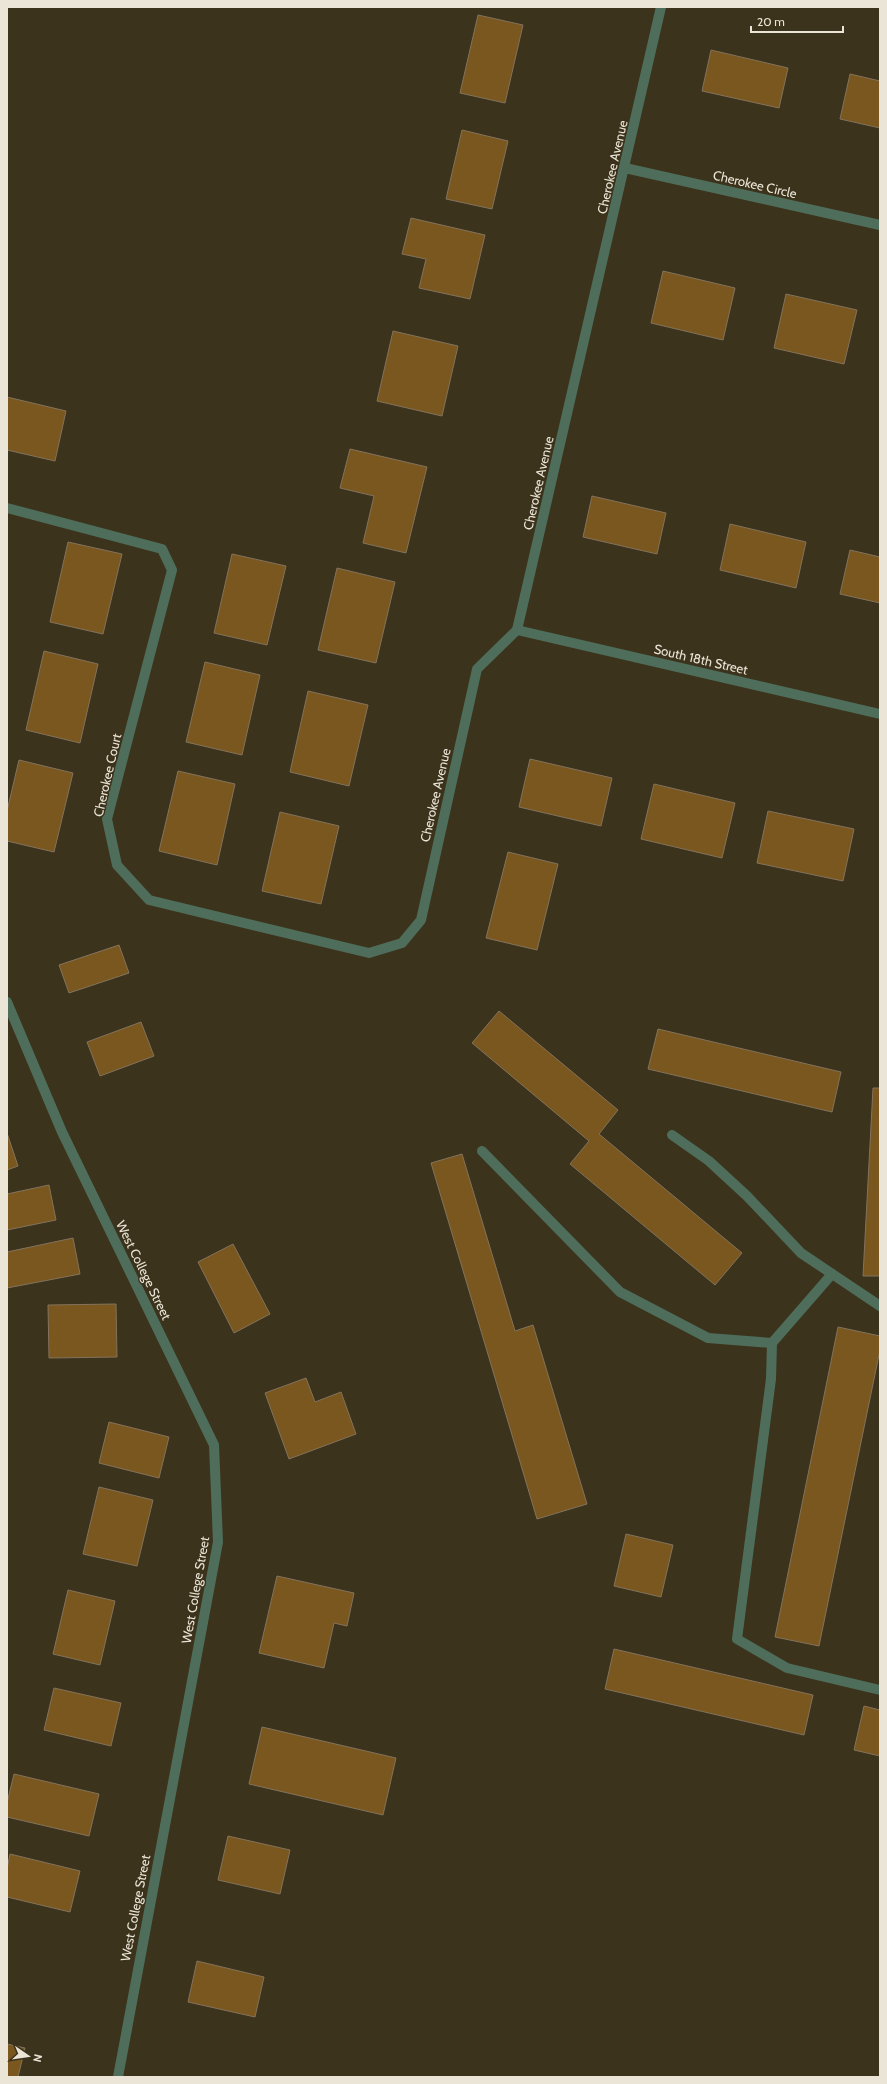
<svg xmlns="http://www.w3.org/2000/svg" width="887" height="2084" viewBox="0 0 887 2084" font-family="Cabin,sans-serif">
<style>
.building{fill:#7a571e;stroke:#83735c}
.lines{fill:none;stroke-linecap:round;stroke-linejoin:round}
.minor{stroke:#4e6e5b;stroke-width:10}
.labels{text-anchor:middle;stroke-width:3;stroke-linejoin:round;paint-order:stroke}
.street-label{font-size:13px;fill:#ebe5d7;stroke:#3c331c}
</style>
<rect width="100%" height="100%" fill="#3c331c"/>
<!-- building -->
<g class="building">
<path d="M 478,15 L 523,25 L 505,103 L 460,93 Z"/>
<path d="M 711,50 L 788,68 L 779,108 L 702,91 Z"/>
<path d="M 850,74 L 880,81 L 880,128 L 840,119 Z"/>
<path d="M 462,130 L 508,141 L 492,209 L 446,199 Z"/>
<path d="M 411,218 L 485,235 L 470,299 L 419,288 L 426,259 L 402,254 Z"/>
<path d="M 663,271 L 735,288 L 723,340 L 651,323 Z"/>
<path d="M 786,294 L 857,310 L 844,364 L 774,348 Z"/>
<path d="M 393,331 L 458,346 L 442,416 L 377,401 Z"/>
<path d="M 7,397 L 66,411 L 55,461 L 7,450 Z"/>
<path d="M 350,449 L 427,467 L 406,553 L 363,543 L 374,496 L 340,488 Z"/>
<path d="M 592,496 L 666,513 L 657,554 L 583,537 Z"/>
<path d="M 730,524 L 806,542 L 796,588 L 720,570 Z"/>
<path d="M 68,542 L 122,554 L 103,634 L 50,622 Z"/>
<path d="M 850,550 L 880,557 L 880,603 L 840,594 Z"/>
<path d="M 232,554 L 286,566 L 267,645 L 214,633 Z"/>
<path d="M 337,568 L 395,582 L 376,663 L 318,650 Z"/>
<path d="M 44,651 L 98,664 L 80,743 L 26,730 Z"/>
<path d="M 205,662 L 260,675 L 242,755 L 186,742 Z"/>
<path d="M 308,691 L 368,705 L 349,786 L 290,772 Z"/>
<path d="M 530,759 L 612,778 L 601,826 L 519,807 Z"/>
<path d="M 19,760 L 73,773 L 54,852 L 7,841 L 7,811 Z"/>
<path d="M 178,771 L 235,784 L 217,865 L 159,851 Z"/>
<path d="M 654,784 L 735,803 L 722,858 L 641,839 Z"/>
<path d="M 768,811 L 854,829 L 843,881 L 757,863 Z"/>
<path d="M 280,812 L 339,826 L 321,904 L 262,891 Z"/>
<path d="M 508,852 L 558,864 L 537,950 L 486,938 Z"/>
<path d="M 119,945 L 129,973 L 69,993 L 59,965 Z"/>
<path d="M 499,1011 L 618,1110 L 599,1134 L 742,1253 L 715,1285 L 570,1164 L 589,1141 L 472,1043 Z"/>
<path d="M 141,1022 L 154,1056 L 100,1076 L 87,1042 Z"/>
<path d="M 658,1029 L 841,1072 L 832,1112 L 648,1069 Z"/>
<path d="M 873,1088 L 880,1088 L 880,1276 L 863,1276 Z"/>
<path d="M 7,1133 L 18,1166 L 7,1170 Z"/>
<path d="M 462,1154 L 515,1331 L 533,1325 L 587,1504 L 537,1519 L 431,1163 Z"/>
<path d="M 49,1185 L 56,1220 L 7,1230 L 7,1194 Z"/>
<path d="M 73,1238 L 80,1274 L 7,1288 L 7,1252 Z"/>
<path d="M 233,1244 L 270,1314 L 234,1333 L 198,1262 Z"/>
<path d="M 116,1304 L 117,1357 L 49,1358 L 48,1305 Z"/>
<path d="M 838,1327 L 880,1336 L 880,1350 L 819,1646 L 775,1637 Z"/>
<path d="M 306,1378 L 315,1402 L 341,1392 L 356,1434 L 289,1459 L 265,1393 Z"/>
<path d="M 109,1422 L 169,1437 L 159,1478 L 99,1463 Z"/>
<path d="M 99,1487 L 153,1500 L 137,1566 L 83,1554 Z"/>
<path d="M 626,1534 L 673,1545 L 661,1597 L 614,1586 Z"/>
<path d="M 277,1576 L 354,1593 L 347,1626 L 334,1623 L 324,1668 L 259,1653 Z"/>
<path d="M 68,1590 L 115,1601 L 100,1665 L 53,1654 Z"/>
<path d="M 614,1649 L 813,1695 L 804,1735 L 605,1689 Z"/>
<path d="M 54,1688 L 121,1703 L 111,1746 L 44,1730 Z"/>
<path d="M 864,1706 L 880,1710 L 880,1756 L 854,1750 Z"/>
<path d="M 262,1727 L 396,1758 L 383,1815 L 249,1784 Z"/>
<path d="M 14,1774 L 99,1794 L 89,1836 L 7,1817 L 7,1803 Z"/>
<path d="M 228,1836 L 290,1850 L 280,1894 L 218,1880 Z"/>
<path d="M 10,1854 L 80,1871 L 70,1912 L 7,1897 L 7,1869 Z"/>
<path d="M 197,1961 L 264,1977 L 255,2017 L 188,2002 Z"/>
<path d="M 7,2044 L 25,2048 L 18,2077 L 7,2077 Z"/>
</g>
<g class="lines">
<!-- minor -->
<g class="minor">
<path d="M 625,168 L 880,225"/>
<path d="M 7,508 L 162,549 L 172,570 L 107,819 L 117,865 L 149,900 L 369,953 L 402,943 L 421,920 L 477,669 L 517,630 L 661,7"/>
<path d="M 517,630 L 880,714"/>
<path d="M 7,1002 L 62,1132 L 214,1445 L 218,1542 L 118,2077"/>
<path d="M 672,1135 L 709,1161 L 747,1196 L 801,1253 L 880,1306"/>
<path d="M 482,1151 L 620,1292 L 708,1338 L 772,1343 L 771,1379 L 737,1639 L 787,1668 L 880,1690"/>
<path d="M 772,1343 L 832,1274"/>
</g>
</g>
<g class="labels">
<!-- street labels -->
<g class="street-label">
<text transform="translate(612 167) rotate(-77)" y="5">Cherokee Avenue</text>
<text transform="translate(755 184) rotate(13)" y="5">Cherokee Circle</text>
<text transform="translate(538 483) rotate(-77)" y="5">Cherokee Avenue</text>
<text transform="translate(701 659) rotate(13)" y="5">South 18th Street</text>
<text transform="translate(107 775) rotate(-77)" y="5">Cherokee Court</text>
<text transform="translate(435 795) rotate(-77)" y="5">Cherokee Avenue</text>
<text transform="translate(144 1270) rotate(64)" y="5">West College Street</text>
<text transform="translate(195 1590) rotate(-80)" y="5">West College Street</text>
<text transform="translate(135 1908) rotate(-79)" y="5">West College Street</text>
</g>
</g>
<!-- border -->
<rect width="887" height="2084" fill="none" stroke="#ebe5d7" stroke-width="16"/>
<!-- north arrow -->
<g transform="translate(28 2056) rotate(103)" stroke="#3c331c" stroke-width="3" paint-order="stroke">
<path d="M0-3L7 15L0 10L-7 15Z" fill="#ebe5d7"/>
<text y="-6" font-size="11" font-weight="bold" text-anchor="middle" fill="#ebe5d7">N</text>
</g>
<!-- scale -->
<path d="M751 26v6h92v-6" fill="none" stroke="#ebe5d7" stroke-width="2"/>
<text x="757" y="26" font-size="12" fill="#ebe5d7" stroke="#3c331c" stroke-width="3" paint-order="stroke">20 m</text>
</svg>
